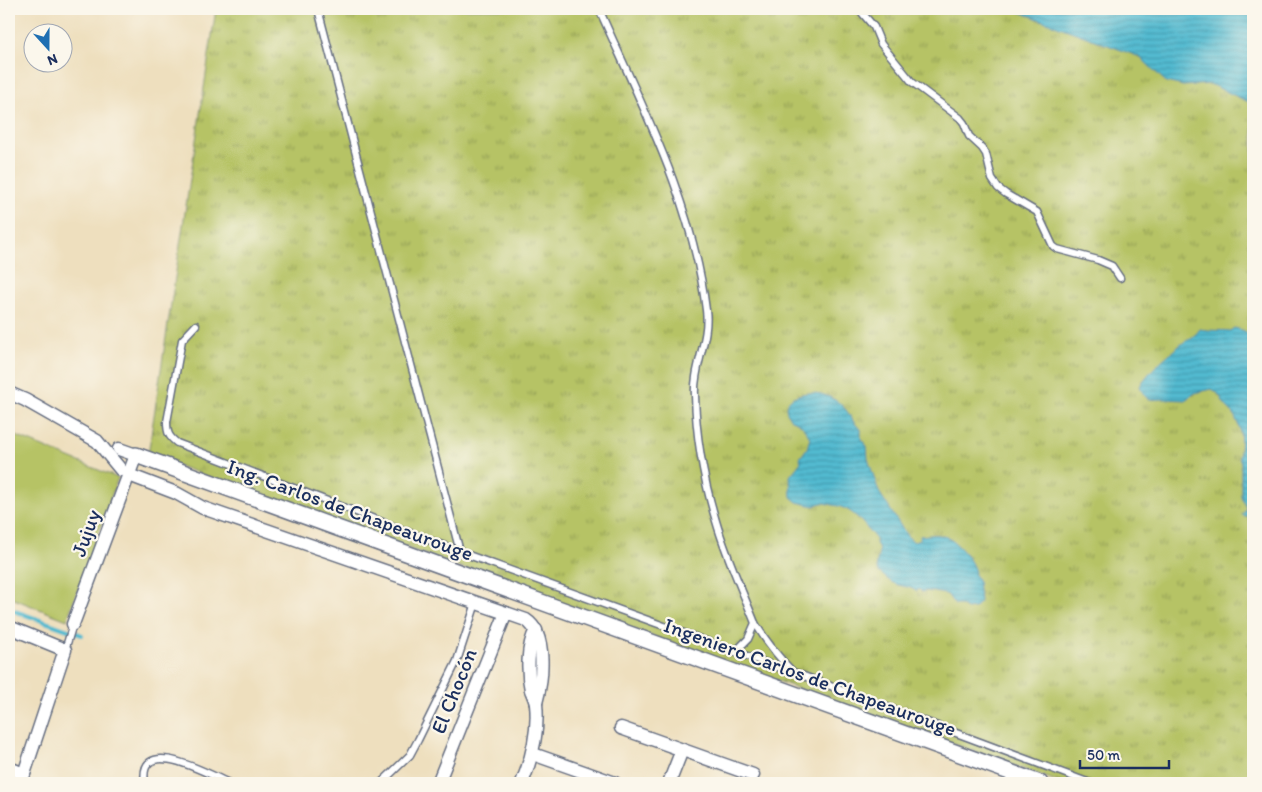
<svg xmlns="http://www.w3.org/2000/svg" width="1262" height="792" viewBox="0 0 1262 792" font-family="Itim,sans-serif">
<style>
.grass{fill:url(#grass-tufts);stroke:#687962}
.park{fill:#b6c365;stroke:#687962}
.water{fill:url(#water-rules);stroke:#367497}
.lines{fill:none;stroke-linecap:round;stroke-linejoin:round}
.stream{stroke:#52bad0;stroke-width:4}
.service-casing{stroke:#656d80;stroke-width:9}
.minor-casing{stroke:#656d80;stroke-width:15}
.tertiary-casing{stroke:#656d80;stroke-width:18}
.service{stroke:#fff;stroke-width:6}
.minor{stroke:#fff;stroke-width:12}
.tertiary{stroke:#fff;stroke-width:15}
.labels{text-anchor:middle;stroke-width:4.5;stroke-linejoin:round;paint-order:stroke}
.street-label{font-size:21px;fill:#1b2f5e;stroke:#fbf7ec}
</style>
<defs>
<pattern id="grass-tufts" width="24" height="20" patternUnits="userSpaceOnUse" patternTransform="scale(1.25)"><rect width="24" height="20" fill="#b6c365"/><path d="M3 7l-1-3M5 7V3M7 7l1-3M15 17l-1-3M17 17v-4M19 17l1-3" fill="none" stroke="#939f56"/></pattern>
<pattern id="water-rules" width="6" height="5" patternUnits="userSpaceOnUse" patternTransform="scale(1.25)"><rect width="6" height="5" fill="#52bad0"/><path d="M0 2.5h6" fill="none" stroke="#4398ac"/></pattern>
</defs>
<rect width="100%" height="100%" fill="#fbf7ec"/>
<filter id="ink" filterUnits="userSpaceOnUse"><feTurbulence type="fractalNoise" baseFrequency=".02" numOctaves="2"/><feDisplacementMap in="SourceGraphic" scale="10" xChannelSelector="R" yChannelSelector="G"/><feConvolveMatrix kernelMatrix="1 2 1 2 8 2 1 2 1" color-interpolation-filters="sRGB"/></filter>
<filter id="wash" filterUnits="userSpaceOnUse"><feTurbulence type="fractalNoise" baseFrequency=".0096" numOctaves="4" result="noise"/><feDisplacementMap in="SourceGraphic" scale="20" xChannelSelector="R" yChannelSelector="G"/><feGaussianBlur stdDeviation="1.12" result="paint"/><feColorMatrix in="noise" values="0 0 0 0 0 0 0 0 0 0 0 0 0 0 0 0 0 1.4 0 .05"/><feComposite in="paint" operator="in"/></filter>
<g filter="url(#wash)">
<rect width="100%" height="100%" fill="#eedfbe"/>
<!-- grass -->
<path class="grass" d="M 216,9 L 1253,9 L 1253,783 L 1062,783 L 148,455 Z"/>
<!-- park -->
<path class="park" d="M 9,433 L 118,478 L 67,620 L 9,597 Z"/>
<!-- water -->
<g class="water">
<path d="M 1012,9 L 1253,9 L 1253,104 L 1210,84 L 1183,86 L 1166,82 L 1140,57 Z"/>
<path d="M 1234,328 C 1243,330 1248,331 1253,340 L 1253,515 L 1248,517 L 1242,515 L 1245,511 L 1246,507 L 1241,496 L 1241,462 L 1239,457 C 1242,441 1242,427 1232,412 C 1230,409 1226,407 1224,403 C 1220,396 1219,393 1212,389 L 1195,393 L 1185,400 C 1178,400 1172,399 1165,399 C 1150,399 1146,403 1140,386 C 1149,371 1165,357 1179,346 C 1187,339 1193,339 1200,329 C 1208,331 1221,330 1230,331 Z"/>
<path d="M 807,393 C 822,392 837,398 846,410 C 851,416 854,425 861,429 L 861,439 L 867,446 L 868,459 L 879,492 L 907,536 L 914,542 L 920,540 L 920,536 C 929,535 941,533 948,538 C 959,544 972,560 975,572 L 974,575 L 978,579 L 980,602 L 974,608 L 966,609 L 961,605 L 955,605 L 947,594 C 939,594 929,589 922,592 L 919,589 L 916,591 C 910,586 903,587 896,584 C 889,582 884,575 878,572 C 873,560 884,555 876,543 L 876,539 C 863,524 854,508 833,505 C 824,503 823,501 814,506 L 797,502 L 791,497 L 790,476 L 801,462 L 800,458 L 807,448 L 810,438 C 805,429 801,422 791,420 C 779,403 791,396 807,393 Z"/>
</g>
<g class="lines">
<!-- stream -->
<path class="stream" d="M 9,609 L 82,635"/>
</g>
</g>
<g filter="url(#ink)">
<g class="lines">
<!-- service casing -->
<g class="service-casing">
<g id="service">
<path d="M 318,9 L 460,552"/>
<path d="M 599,9 C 642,106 693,203 706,310 C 710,339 693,367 695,395 C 696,437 704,481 716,521 C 726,556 742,590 755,623 C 766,641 778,657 793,672 L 1090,783"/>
<path d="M 859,9 L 874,27 L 881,44 L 912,82 L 960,118 L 964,123 L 969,136 L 982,148 L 986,154 L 992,179 L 998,188 L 1006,194 L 1037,212 L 1053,246 L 1057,249 L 1098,260 L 1112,266 L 1120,278"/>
<path d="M 196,325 L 182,340 L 167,422 C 167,433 169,437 177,443 L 460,552 L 791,672"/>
<path d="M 65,650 L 73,624"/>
<path d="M 735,652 L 748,639 L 755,623"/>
<path d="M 145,783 C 137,733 210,775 229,783"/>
<path d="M 381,783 L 410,755 L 418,740 L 457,661 L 476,603"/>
</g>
</g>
<!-- minor casing -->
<g class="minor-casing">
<g id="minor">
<path d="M 9,393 L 25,400 L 97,441 L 121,470"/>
<path d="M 129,475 L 176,493 L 203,508 L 526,620 C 548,634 542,682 536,703"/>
<path d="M 73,624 L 136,455 L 119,449"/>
<path d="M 9,627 L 65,650 L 21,783"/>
<path d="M 621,728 L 753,775"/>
<path d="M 533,754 L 615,783"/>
<path d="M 9,768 L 24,774"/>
<path d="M 438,783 L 506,613"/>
<path d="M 522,783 C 532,758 539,732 536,704 C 535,699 533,695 531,690 C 527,672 527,646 536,630"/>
<path d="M 669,783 L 682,750"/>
</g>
</g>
<!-- tertiary casing -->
<g class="tertiary-casing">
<path id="tertiary" d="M 136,455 L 1040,783"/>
</g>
<!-- service -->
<use href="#service" class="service"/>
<!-- minor -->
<use href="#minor" class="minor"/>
<!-- tertiary -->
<use href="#tertiary" class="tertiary"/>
</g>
</g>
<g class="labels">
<!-- street labels -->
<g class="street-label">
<text transform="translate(350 510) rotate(20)" y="7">Ing. Carlos de Chapeaurouge</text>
<text transform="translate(86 533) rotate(-70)" y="7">Jujuy</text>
<text transform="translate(810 677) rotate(20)" y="7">Ingeniero Carlos de Chapeaurouge</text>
<text transform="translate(454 691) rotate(-68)" y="7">El Chocón</text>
</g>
</g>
<!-- margin -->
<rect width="1262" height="792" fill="none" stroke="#fbf7ec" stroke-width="30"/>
<!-- north arrow -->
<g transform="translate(48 48) rotate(159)"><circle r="24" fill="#fbf7ec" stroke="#a1a7b3"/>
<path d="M0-4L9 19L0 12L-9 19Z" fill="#1f6fb2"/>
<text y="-8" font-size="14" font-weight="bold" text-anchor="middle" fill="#1b2f5e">N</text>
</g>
<!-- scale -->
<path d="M1080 760v8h89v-8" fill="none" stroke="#1b2f5e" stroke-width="2.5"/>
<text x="1087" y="760" font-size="15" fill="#1b2f5e" stroke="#fbf7ec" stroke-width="4" paint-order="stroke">50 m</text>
</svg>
